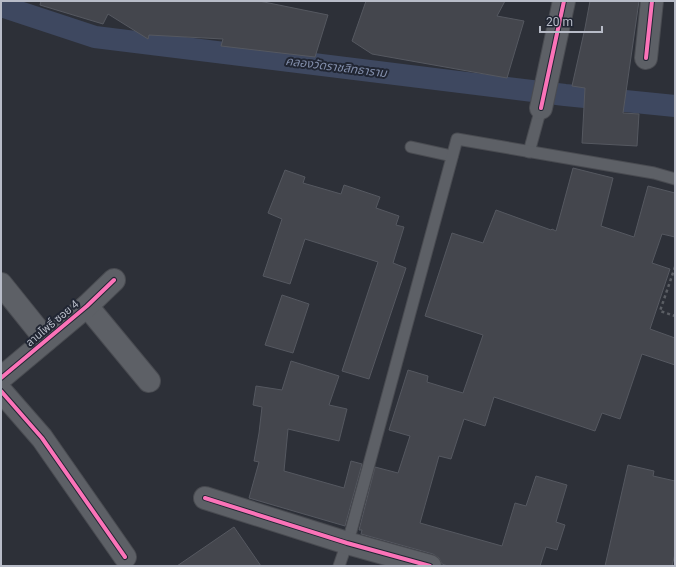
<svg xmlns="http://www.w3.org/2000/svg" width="676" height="567" viewBox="0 0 676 567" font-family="Roboto,'Noto Sans Thai',sans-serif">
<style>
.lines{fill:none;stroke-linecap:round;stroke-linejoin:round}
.canal{stroke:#3e4860;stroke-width:22}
.building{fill:#44464d;stroke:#555860}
.lane-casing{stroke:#494b51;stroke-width:13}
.street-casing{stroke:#494b51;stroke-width:24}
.path{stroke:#5b5e64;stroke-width:2.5;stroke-dasharray:3 3;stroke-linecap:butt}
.lane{stroke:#5d6066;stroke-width:11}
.street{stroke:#5d6066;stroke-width:22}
.cycleway-casing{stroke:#212633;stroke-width:6}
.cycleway{stroke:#fb73b8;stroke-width:4}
.labels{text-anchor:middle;stroke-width:4;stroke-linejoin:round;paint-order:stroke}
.street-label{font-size:11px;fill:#b8bcc8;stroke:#212633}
.water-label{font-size:12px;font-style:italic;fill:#838fac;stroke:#212633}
</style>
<rect width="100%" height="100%" fill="#2d3038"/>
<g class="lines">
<!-- canal -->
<path class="canal" d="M 1,6 L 95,37 L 565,95 L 675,106"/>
</g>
<!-- building -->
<g class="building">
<path d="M 41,1 L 259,1 L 328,15 L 315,57 L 221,46 L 223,39 L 149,35 L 148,39 L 108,14 L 103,24 L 40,5 Z"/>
<path d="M 366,1 L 505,1 L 497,16 L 524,21 L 507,78 L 372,54 L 352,41 Z"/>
<path d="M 590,1 L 639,1 L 623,113 L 639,114 L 637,146 L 582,143 L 585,88 L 572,86 L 585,28 Z"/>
<path d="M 573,168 L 613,178 L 601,226 L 634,237 L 648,186 L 675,193 L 675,237 L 662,234 L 652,263 L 670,269 L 650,329 L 675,338 L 675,365 L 642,354 L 620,419 L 602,413 L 595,431 L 494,397 L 485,426 L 464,419 L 451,459 L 439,456 L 420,523 L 502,546 L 515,503 L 526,506 L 536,476 L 567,485 L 556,522 L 565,525 L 557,550 L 546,547 L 540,566 L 448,566 L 442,564 L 439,558 L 433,554 L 361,534 L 362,530 L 359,530 L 375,467 L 398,473 L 410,436 L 389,430 L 408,370 L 428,376 L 427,382 L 463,393 L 483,335 L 425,316 L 452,233 L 483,243 L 496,210 L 551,230 L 552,229 L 556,231 Z"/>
<path d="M 285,170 L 305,177 L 303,183 L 341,194 L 344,185 L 380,197 L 376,208 L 399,216 L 396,225 L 404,227 L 393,263 L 406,268 L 369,379 L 342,371 L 378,262 L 305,239 L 290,284 L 263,276 L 282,219 L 268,213 Z"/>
<path d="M 282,295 L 309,304 L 293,353 L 265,345 Z"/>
<path d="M 291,361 L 339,376 L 329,405 L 347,409 L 339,441 L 288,429 L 284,471 L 344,488 L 351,461 L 362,464 L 345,526 L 249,498 L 259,462 L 254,461 L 259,433 L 262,407 L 253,405 L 256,386 L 282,390 Z"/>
<path d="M 628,465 L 654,471 L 653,476 L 675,481 L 675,554 L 672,566 L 605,566 Z"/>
<path d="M 234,527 L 261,566 L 177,566 Z"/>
</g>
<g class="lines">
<!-- lane casing -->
<g class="lane-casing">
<g id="lane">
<path d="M 411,147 L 452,156"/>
<path d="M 529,152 L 541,108"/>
<path d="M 339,566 L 351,531 L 457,139 L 654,173 L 675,179"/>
</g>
</g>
<!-- street casing -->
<g class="street-casing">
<g id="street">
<path d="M 646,58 L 652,1"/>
<path d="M 541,108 L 564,1"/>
<path d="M 1,284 L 46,340"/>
<path d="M 87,306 L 149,381"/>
<path d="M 1,378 L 87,306 L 114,280"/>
<path d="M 1,391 L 42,438 L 125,557"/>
<path d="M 205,498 L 347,543 L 430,566"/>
</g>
</g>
<!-- path -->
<path class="path" d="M 675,267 L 660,311 L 675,316"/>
<!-- lane -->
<use href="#lane" class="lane"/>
<!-- street -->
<use href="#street" class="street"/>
<!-- cycleway casing -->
<g class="cycleway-casing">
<g id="cycleway">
<path d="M 646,58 L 652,1"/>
<path d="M 541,108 L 564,1"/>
<path d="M 1,378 L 87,306 L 114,280"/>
<path d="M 1,391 L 42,438 L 125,557"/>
<path d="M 205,498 L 347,543 L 430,566"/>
</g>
</g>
<!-- cycleway -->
<use href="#cycleway" class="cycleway"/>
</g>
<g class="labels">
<!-- street labels -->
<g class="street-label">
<text transform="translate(52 323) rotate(-40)" y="4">ลานโพธิ์ ซอย 4</text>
</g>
<!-- water labels -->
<g class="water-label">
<text transform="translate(336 67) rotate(7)" y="4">คลองวัดราชสิทธาราม</text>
</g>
</g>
<!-- border -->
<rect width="676" height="567" fill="none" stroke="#b8bcc8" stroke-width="4"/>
<!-- scale -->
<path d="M540 26v6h62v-6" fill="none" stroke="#b8bcc8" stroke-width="2"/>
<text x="546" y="26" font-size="12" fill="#b8bcc8" stroke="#212633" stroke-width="3" paint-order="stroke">20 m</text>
</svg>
